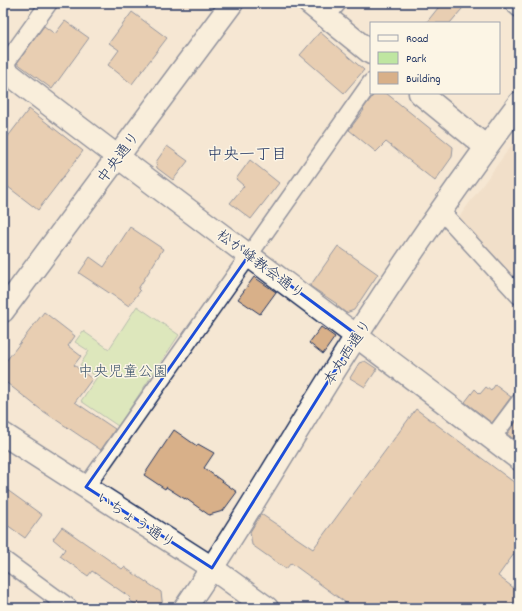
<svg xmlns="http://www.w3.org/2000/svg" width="522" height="611" viewBox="0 0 522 611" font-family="Dekko,'Klee One',sans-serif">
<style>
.built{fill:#ecd6bd}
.green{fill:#bfe6a1;stroke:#6d8a80}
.building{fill:#d8b089;stroke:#1b2f5e}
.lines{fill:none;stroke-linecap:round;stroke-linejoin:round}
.street-casing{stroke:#1b2f5e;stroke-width:19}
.secondary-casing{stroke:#1b2f5e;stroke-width:25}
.street{stroke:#fcf5e5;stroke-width:16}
.secondary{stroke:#fcf5e5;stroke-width:22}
.marked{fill:none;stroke:#1d4ed8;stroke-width:3;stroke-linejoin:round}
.labels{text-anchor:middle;stroke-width:3;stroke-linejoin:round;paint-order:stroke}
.street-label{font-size:15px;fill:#1b2f5e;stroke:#fcf5e5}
.park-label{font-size:15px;fill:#3c546b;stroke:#fcf5e5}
.neighbourhood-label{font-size:16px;fill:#1b2f5e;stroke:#fcf5e5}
</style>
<rect width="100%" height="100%" fill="#f5e7d3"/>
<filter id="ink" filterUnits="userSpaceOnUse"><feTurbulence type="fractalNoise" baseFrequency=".025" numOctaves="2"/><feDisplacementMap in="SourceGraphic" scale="8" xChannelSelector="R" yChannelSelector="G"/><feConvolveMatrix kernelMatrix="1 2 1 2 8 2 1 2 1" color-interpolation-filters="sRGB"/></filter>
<g filter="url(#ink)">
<!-- built -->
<path class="built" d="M 519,135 L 519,283 L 459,217 Z"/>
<!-- green -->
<path class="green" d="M 137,306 L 179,335 L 118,426 L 81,401 L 97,377 L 80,365 L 89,351 L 75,342 L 83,331 L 109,349 Z"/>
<!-- building -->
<g class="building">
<path d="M 442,3 L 467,3 L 450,23 L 426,23 Z"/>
<path d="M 132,12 L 167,38 L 132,84 L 108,65 L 119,50 L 109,43 Z"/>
<path d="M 65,21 L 89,38 L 52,89 L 17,63 L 44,26 L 55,34 Z"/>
<path d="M 320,32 L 364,70 L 344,93 L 300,55 Z"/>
<path d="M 375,93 L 386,93 L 453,147 L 452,157 L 435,181 L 386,142 L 376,152 L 349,130 L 364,110 L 363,109 Z"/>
<path d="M 29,109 L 83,151 L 38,210 L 3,183 L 3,143 Z"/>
<path d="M 167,146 L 188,161 L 173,180 L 157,168 L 156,162 Z"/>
<path d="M 250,160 L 279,183 L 251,219 L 230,203 L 244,186 L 236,179 Z"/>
<path d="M 130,227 L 163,249 L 138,289 L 140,291 L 129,306 L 79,273 L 90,257 L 104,267 Z"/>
<path d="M 338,246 L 378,274 L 354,310 L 346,313 L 336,305 L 337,304 L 310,286 Z"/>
<path d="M 254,277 L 276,292 L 260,314 L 238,299 Z"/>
<path d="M 44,312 L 75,336 L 68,346 L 81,356 L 74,365 L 92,379 L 75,402 L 115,429 L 101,450 L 40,409 L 3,380 L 3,365 Z"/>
<path d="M 321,327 L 335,337 L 323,354 L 309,343 Z"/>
<path d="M 365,361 L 377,369 L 365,387 L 350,378 L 359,363 Z"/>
<path d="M 495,385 L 511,397 L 492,423 L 465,402 L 475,389 L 480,394 L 486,387 L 491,391 Z"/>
<path d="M 416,409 L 519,486 L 519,547 L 498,576 L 519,592 L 519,608 L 353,608 L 291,563 L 286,569 L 252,545 L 250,532 L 261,514 L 313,549 Z"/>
<path d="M 519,418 L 519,443 L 507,434 Z"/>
<path d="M 174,430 L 197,446 L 198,444 L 214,453 L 204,468 L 237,492 L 223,511 L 209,515 L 185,498 L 185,499 L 166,487 L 165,489 L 144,475 Z"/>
<path d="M 3,487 L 42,515 L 25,538 L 3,522 Z"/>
<path d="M 62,527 L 122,569 L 124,567 L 161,592 L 163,608 L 141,608 L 129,600 L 131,598 L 92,571 L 88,576 L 60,556 L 65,549 L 53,539 Z"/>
</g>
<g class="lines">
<!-- street casing -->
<g class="street-casing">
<g id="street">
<path d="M 512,3 L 519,9"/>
<path d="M 326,17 L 338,3"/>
<path d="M 3,67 L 49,3"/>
<path d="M 441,211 L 519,296"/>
<path d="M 492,438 L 519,402"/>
<path d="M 86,487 L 371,82"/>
<path d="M 3,559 L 70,608"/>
</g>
</g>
<!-- secondary casing -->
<g class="secondary-casing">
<g id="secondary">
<path d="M 309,3 L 371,53"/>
<path d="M 3,69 C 173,201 348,328 519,459"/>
<path d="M 420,93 L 486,147"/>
<path d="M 3,311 L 232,3"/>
<path d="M 3,434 L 212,568 L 267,608"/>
<path d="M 185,608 C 246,520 298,426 357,335 C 408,256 462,179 519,103"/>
</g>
</g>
<!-- street -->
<use href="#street" class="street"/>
<!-- secondary -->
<use href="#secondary" class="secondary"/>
</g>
</g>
<!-- marked area -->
<path d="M0 0H522V611H0ZM 249,255 L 357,335 L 212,568 L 86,487 Z" fill="#f5e7d3" fill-opacity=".55" fill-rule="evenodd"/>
<path class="marked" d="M 249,255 L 357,335 L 212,568 L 86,487 Z"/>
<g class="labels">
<!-- street labels -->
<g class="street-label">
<text transform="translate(118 157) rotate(-53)" y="5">中央通り</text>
<text transform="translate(261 264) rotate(37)" y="5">松が峰教会通り</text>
<text transform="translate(347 352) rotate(-57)" y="5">本丸西通り</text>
<text transform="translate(136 520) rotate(33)" y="5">いちょう通り</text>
</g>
<!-- park labels -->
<g class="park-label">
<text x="123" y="376">中央児童公園</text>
</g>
<!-- neighbourhood labels -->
<g class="neighbourhood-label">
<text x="247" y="159">中央一丁目</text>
</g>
</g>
<!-- margin -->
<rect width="522" height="611" fill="none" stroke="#fcf5e5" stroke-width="16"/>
<rect x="8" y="8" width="506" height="595" fill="none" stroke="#1b2f5e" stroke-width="1.5" filter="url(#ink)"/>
<!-- legend -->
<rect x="370" y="22" width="130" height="72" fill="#fcf5e5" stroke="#a2a6af"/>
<rect x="378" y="35" width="20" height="6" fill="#fcf5e5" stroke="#a2a6af"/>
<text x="406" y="42" font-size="12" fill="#1b2f5e">Road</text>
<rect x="378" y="52" width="20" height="12" fill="#bfe6a1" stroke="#a2a6af"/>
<text x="406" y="62" font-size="12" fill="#1b2f5e">Park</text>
<rect x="378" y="72" width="20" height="12" fill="#d8b089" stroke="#a2a6af"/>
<text x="406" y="82" font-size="12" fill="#1b2f5e">Building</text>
</svg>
